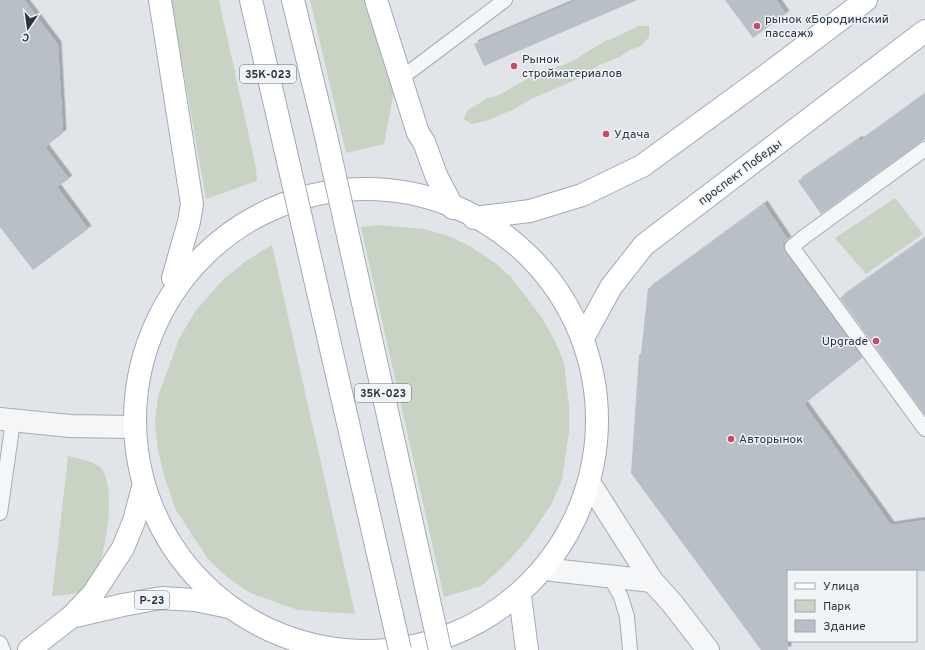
<svg xmlns="http://www.w3.org/2000/svg" width="925" height="650" viewBox="0 0 925 650" font-family="Overpass,sans-serif">
<style>
.green{fill:#c8d3c3}
.building{fill:#b8bfc6;filter:url(#shadow)}
.lines{fill:none;stroke-linecap:round;stroke-linejoin:round}
.service-casing{stroke:#a6acb3;stroke-width:16}
.minor-casing{stroke:#a6acb3;stroke-width:24}
.tertiary-casing{stroke:#a6acb3;stroke-width:24}
.primary-casing{stroke:#a1aab5;stroke-width:24}
.service{stroke:#f4f6f8;stroke-width:14}
.minor{stroke:#f4f6f8;stroke-width:22}
.tertiary{stroke:#f4f6f8;stroke-width:22}
.primary{stroke:#fff;stroke-width:22}
.primary-bridge-casing{stroke:#a1aab5;stroke-width:24;stroke-linecap:butt}
.primary-bridge{stroke:#fff;stroke-width:22}
.poi-dot{fill:#cb4a67;stroke:#f1f4f7;stroke-width:1.5}
.labels{text-anchor:middle;stroke-width:3;stroke-linejoin:round;paint-order:stroke}
.shield{fill:#f1f4f7;stroke:#666e78;stroke-width:1}
.shield-label{font-size:11px;font-weight:bold;fill:#2a3441}
.poi-label{font-size:12px;fill:#2a3441;stroke:#f1f4f7;text-anchor:start}
.street-label{font-size:12px;fill:#2a3441;stroke:#f1f4f7}
</style>
<defs>
<filter id="shadow"><feDropShadow dx="3.5" dy="-3.5" stdDeviation="0" flood-color="#0004"/></filter>
</defs>
<rect width="100%" height="100%" fill="#e1e5e9"/>
<!-- green -->
<g class="green">
<path d="M 171,0 L 219,0 L 256,168 L 257,181 L 206,199 Z"/>
<path d="M 310,0 L 368,0 L 394,91 L 384,144 L 346,153 Z"/>
<path d="M 638,26 L 649,26 L 649,37 L 641,46 L 630,50 L 619,57 L 597,66 L 578,79 L 533,98 L 512,110 L 489,120 L 472,124 L 463,119 L 468,110 L 488,98 L 499,95 L 541,71 L 563,65 L 574,60 L 605,41 L 616,37 Z"/>
<path d="M 895,198 L 923,234 L 866,274 L 835,238 Z"/>
<path d="M 379,225 L 424,229 L 451,237 L 471,247 L 494,262 L 511,277 L 542,318 L 555,341 L 564,362 L 569,407 L 569,433 L 562,480 L 551,505 L 527,540 L 511,558 L 495,574 L 481,586 L 444,597 L 361,227 Z"/>
<path d="M 272,245 L 355,614 L 298,610 L 250,593 L 226,576 L 208,559 L 176,510 L 165,479 L 158,451 L 155,422 L 158,396 L 179,339 L 194,313 L 210,294 L 225,278 L 246,261 Z"/>
<path d="M 68,456 C 79,459 92,460 100,467 C 117,483 106,552 97,571 C 96,575 83,590 79,592 C 74,595 58,595 52,596 Z"/>
</g>
<!-- building -->
<g class="building">
<path d="M 0,0 L 24,0 L 58,45 L 63,133 L 45,147 L 69,179 L 57,187 L 88,229 L 33,270 L 0,227 Z"/>
<path d="M 577,0 L 637,0 L 484,66 L 474,44 Z"/>
<path d="M 725,0 L 776,0 L 786,14 L 753,38 Z"/>
<path d="M 925,94 L 925,139 L 821,214 L 798,181 L 859,139 L 860,141 Z"/>
<path d="M 764,204 L 788,240 L 782,244 L 785,252 L 862,358 L 804,404 L 891,525 L 925,520 L 925,571 L 788,571 L 788,650 L 761,650 L 631,473 L 639,355 L 641,353 L 648,289 Z"/>
<path d="M 925,238 L 925,415 L 840,298 Z"/>
</g>
<g class="lines">
<!-- service casing -->
<g class="service-casing">
<g id="service">
<path d="M 400,79 L 505,0"/>
<path d="M 925,149 L 804,237 L 792,247 L 925,429"/>
<path d="M 0,513 L 13,421"/>
<path d="M 610,577 L 621,597 L 627,617 L 630,650"/>
<path d="M 0,643 L 3,650"/>
</g>
</g>
<!-- minor casing -->
<g class="minor-casing">
<path id="minor" d="M 0,419 L 70,426 L 132,427"/>
</g>
<!-- tertiary casing -->
<g class="tertiary-casing">
<g id="tertiary">
<path d="M 592,487 L 652,581 L 672,603 L 708,650"/>
<path d="M 552,570 L 652,581"/>
</g>
</g>
<!-- primary casing -->
<g class="primary-casing">
<g id="primary">
<path d="M 160,0 L 192,204 L 189,222 L 173,278"/>
<path d="M 251,0 L 285,148"/>
<path d="M 293,0 L 326,136"/>
<path d="M 376,0 L 418,133 L 424,142 L 436,175 L 453,208"/>
<circle cx="366" cy="420" r="231"/>
<path d="M 474,218 L 530,211 L 582,195 L 642,166 L 760,80 L 866,0"/>
<path d="M 583,338 L 611,287 L 644,245 L 925,31"/>
<path d="M 520,596 L 527,650"/>
<path d="M 71,617 L 123,605 L 161,598 L 195,600 L 229,607"/>
<path d="M 29,650 L 71,617 L 93,594 L 123,548 L 134,521 L 143,487"/>
</g>
</g>
<!-- service -->
<use href="#service" class="service"/>
<!-- minor -->
<use href="#minor" class="minor"/>
<!-- tertiary -->
<use href="#tertiary" class="tertiary"/>
<!-- primary -->
<use href="#primary" class="primary"/>
<!-- primary-bridge casing -->
<g class="primary-bridge-casing">
<g id="primary-bridge">
<path d="M 326,136 L 440,650"/>
<path d="M 285,148 L 400,650"/>
</g>
</g>
<!-- primary-bridge -->
<use href="#primary-bridge" class="primary-bridge"/>
</g>
<!-- markers -->
<g class="poi-dot">
<circle cx="757" cy="26" r="4"/>
<circle cx="514" cy="66" r="4"/>
<circle cx="606" cy="134" r="4"/>
<circle cx="876" cy="341" r="4"/>
<circle cx="731" cy="439" r="4"/>
</g>
<g class="labels">
<!-- shield labels -->
<g class="shield">
<rect x="240" y="65" width="56" height="18" rx="3"/>
<rect x="355" y="384" width="56" height="18" rx="3"/>
<rect x="135" y="591" width="34" height="18" rx="3"/>
</g>
<g class="shield-label">
<text x="268" y="78">35К-023</text>
<text x="383" y="397">35К-023</text>
<text x="152" y="604">Р-23</text>
</g>
<!-- poi labels -->
<g class="poi-label">
<text x="765" y="23">рынок «Бородинский<tspan x="765" dy="14">пассаж»</tspan></text>
<text x="522" y="63">Рынок<tspan x="522" dy="14">стройматериалов</tspan></text>
<text x="614" y="138">Удача</text>
<text x="868" y="345" text-anchor="end">Upgrade</text>
<text x="739" y="443">Авторынок</text>
</g>
<!-- street labels -->
<g class="street-label">
<text transform="translate(740 172) rotate(-37)" y="4">проспект Победы</text>
</g>
</g>
<!-- legend -->
<rect x="787" y="570" width="130" height="72" fill="#f1f4f7" stroke="#a1a7ae"/>
<rect x="795" y="583" width="20" height="6" fill="#ffffff" stroke="#a1a7ae"/>
<text x="823" y="590" font-size="12" fill="#2a3441">Улица</text>
<rect x="795" y="600" width="20" height="12" fill="#c8d3c3" stroke="#a1a7ae"/>
<text x="823" y="610" font-size="12" fill="#2a3441">Парк</text>
<rect x="795" y="620" width="20" height="12" fill="#b8bfc6" stroke="#a1a7ae"/>
<text x="823" y="630" font-size="12" fill="#2a3441">Здание</text>
<!-- north arrow -->
<g transform="translate(28 28) rotate(193)" stroke="#f1f4f7" stroke-width="3" paint-order="stroke">
<path d="M0-3L7 15L0 10L-7 15Z" fill="#2a3441"/>
<text y="-6" font-size="11" font-weight="bold" text-anchor="middle" fill="#2a3441">С</text>
</g>
</svg>
